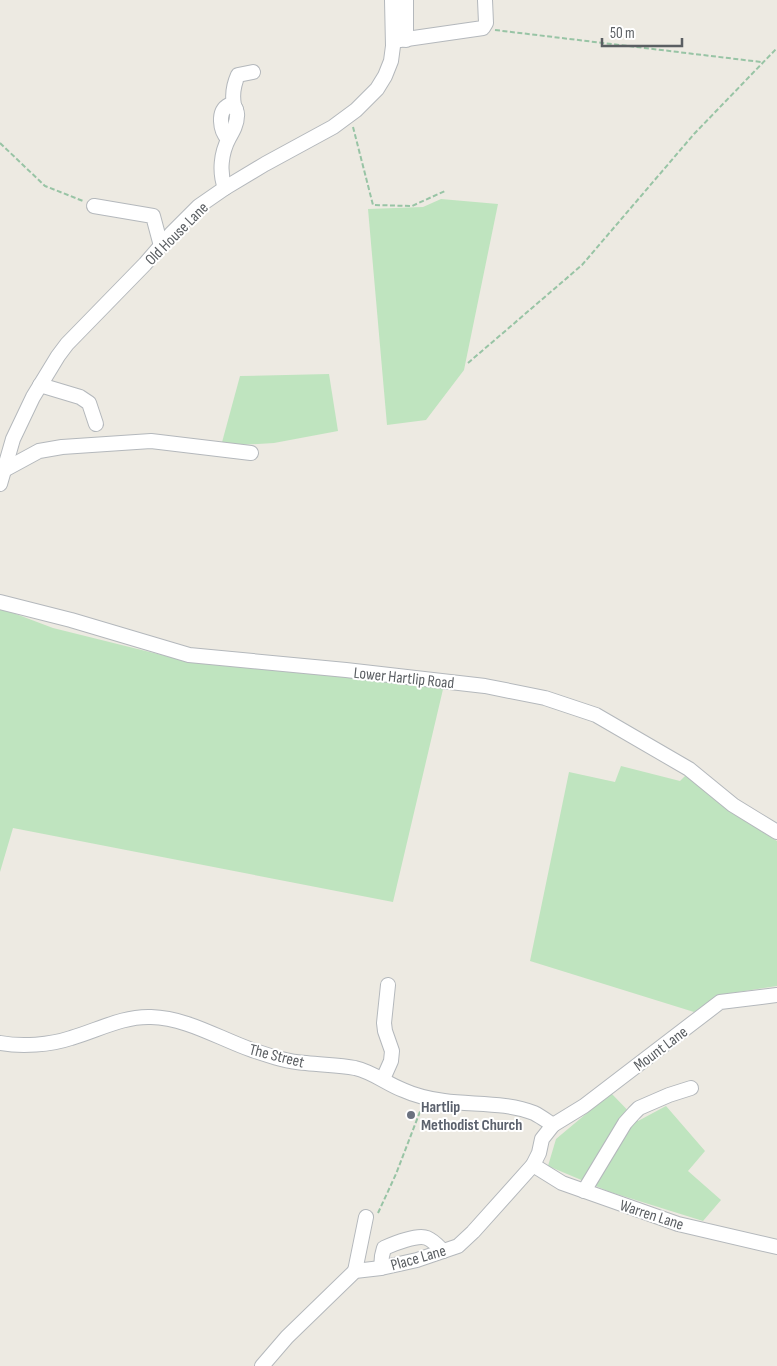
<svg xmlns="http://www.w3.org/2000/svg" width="777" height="1366" viewBox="0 0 777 1366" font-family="'Sofia Sans Condensed',sans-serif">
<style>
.green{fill:#bfe4bf}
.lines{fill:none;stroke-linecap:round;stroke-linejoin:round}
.minor-casing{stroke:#b4b8bc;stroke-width:16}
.path{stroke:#98c4a5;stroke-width:2;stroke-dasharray:5 2.5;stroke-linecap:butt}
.minor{stroke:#fff;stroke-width:14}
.worship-dot{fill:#6b7280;stroke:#fff;stroke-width:2}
.labels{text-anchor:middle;stroke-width:4;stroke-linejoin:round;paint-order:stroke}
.street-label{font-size:16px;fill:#5a5e62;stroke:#fff}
.worship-label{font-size:16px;font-weight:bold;fill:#5b616d;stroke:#fff;text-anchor:start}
</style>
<rect width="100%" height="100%" fill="#edeae2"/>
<!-- green -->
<g class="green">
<path d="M 441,199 L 498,204 L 464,370 L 426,420 L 387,425 L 368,209 L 423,207 Z"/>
<path d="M 329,374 L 338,431 L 274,443 L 221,446 L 240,376 Z"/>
<path d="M 0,608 L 53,628 L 186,661 L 444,685 L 393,902 L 13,828 L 0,872 Z"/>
<path d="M 621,766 L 680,781 L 688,773 L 728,810 L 777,841 L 777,986 L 719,995 L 694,1012 L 530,961 L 569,772 L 615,782 Z"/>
<path d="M 611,1093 L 638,1121 L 666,1106 L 705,1151 L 688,1171 L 721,1200 L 703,1221 L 610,1192 L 548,1166 L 556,1139 Z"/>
</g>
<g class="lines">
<!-- minor casing -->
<g class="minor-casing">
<g id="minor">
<path d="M 406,40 L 406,0"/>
<path d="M 393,41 L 483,28 L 486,23 L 485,0"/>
<path d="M 228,139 C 220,131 217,111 229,105 L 236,109"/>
<path d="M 225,188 C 219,172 221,153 229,138 C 233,131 237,124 237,116 C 238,112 235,109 234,105 C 232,95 234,84 238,75 L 253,72"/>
<path d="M 94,206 L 153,216 L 161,246"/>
<path d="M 40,385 L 80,397 L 89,403 L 96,424"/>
<path d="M 4,470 L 39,451 L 62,447 L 151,441 L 251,453"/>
<path d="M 0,484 L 13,439 L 33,397 L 58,356 L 67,344 L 145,264 L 171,234 L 199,206 L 225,188 L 265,164 L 333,127 L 356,110 L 377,89 L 385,76 L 391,61 L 393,46 L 392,0"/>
<path d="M 0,602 L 71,620 L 189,655 L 346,670 L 485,686 L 545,698 L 596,715 L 689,769 L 733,805 L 777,832"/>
<path d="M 0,1043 C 22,1047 50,1045 71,1038 C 98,1030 123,1016 151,1017 C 187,1018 218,1038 252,1050 C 270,1056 287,1062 306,1063 C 323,1065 339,1065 355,1068 C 373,1072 387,1084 403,1090 C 416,1096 430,1099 444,1101 C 473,1105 506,1102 534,1113 C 540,1116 547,1121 553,1125"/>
<path d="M 383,1079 L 391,1061 L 392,1051 L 385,1031 L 384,1023 L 388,985"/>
<path d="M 533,1165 L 562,1183 L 678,1224 L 777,1247"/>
<path d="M 584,1191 L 625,1123 L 634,1113 L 639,1108 L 669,1095 L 691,1088"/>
<path d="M 381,1268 L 382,1256 L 384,1248 C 393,1244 418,1234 427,1238 C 434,1241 438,1246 443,1251"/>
<path d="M 355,1271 L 366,1217"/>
<path d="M 262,1366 L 287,1337 L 355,1271 L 381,1268 L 417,1260 L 458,1246 L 473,1232 L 533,1165 L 539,1153 L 542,1139 L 553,1125 L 584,1106 L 720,1002 L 777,995"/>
</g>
</g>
<!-- path -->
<g class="path">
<path d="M 495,30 L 761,62"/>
<path d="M 353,127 L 373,205 L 412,206 L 445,191"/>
<path d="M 0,143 L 45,186 L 83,201"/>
<path d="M 468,363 L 582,265 L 694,134 L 777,48"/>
<path d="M 378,1213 L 396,1174 L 421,1109"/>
</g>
<!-- minor -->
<use href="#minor" class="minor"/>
</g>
<!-- markers -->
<circle class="worship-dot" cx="411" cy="1115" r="5"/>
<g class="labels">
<!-- street labels -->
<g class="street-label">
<text transform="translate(176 233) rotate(-45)" y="6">Old House Lane</text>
<text transform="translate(404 677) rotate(6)" y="6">Lower Hartlip Road</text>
<text transform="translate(660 1048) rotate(-37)" y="6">Mount Lane</text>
<text transform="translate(277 1055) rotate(14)" y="6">The Street</text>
<text transform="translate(652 1214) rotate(18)" y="6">Warren Lane</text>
<text transform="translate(418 1257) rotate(-16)" y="6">Place Lane</text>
</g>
<!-- worship labels -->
<g class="worship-label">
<text x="421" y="1112">Hartlip<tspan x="421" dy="18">Methodist Church</tspan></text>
</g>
</g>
<!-- scale -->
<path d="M602 38v8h80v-8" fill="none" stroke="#5a5e62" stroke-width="2.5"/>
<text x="610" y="38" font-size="15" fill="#5a5e62" stroke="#ffffff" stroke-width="4" paint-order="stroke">50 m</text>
</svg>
